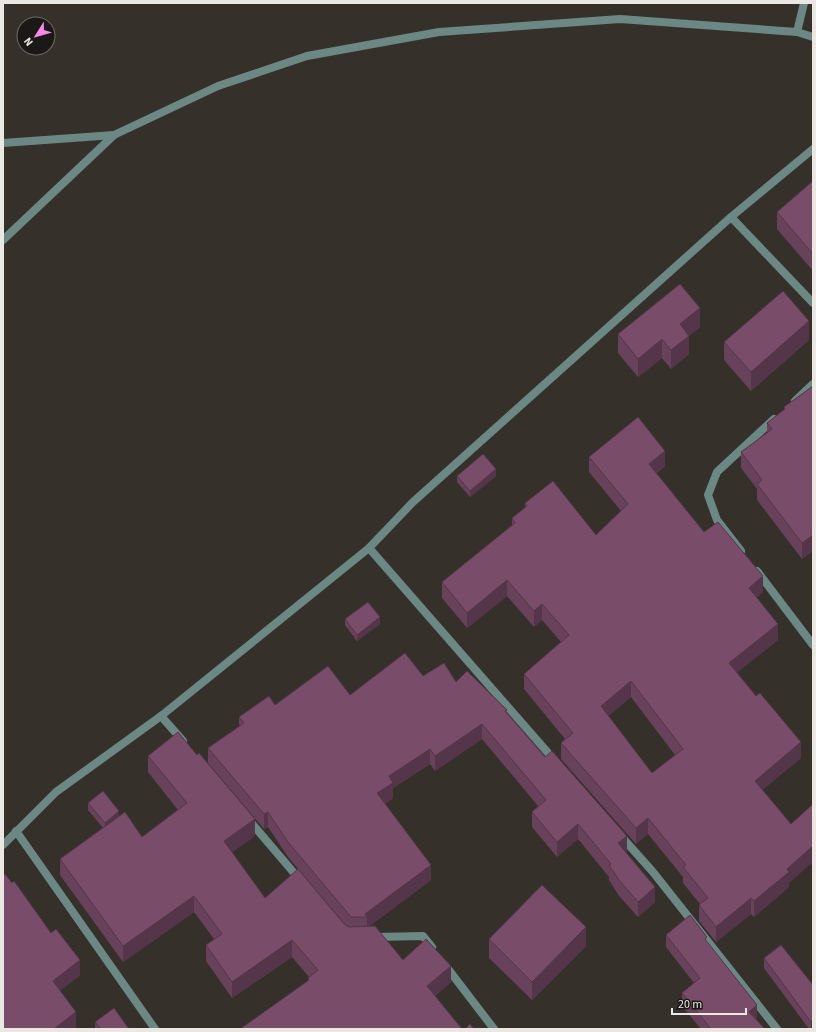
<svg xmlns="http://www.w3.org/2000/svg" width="816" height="1032" viewBox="0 0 816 1032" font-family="'Source Sans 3',sans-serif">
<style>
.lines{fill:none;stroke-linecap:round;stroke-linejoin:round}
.street{stroke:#6b8885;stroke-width:8}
.wall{fill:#68415a;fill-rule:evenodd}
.shaded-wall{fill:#55354a}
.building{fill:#794c69;stroke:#55354a;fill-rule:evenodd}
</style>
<rect width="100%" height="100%" fill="#36302a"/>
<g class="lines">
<!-- street -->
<g class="street">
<path d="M 797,32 L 804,3"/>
<path d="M 3,143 L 114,135"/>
<path d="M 731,217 L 813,303"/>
<path d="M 3,240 L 114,135 L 218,86 L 307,56 L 439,32 L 620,19 L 797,32 L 813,37"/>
<path d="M 795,401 L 813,384"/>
<path d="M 369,548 L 556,762"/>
<path d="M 741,551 L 717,520 L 708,495 L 717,472 L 774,419"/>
<path d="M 757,571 L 813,645"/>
<path d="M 161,716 L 183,741"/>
<path d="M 248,819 L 300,880"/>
<path d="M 16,831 L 155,1029"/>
<path d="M 620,835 L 653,872 L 777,1029"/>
<path d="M 3,845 L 56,792 L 161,716 L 369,548 L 413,502 L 731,217 L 813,149"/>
<path d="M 375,937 L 423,936 L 432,947"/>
<path d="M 445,965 L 494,1029"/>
</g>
</g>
<!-- wall -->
<g class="wall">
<path d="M 813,181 L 813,271 L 777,229 L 777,212 Z"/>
<path d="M 700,327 L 689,336 L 689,354 L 671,369 L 662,358 L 638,377 L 618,353 L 618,334 Z"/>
<path d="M 809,340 L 751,391 L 724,360 L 724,342 Z"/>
<path d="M 813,386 L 813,551 L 802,559 L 757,500 L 757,489 L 741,468 L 741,452 L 767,433 L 767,423 L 784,410 L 784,407 Z"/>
<path d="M 589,457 L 665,466 L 656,474 L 704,532 L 763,592 L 756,597 L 778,640 L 737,672 L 801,758 L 762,790 L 789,883 L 789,887 L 754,917 L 751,914 L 716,942 L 699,921 L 699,905 L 700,904 L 683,883 L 683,877 L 648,834 L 636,844 L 561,759 L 561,743 L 565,739 L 524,689 L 524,674 L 561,642 L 542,620 L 534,627 L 507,596 L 467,628 L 442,598 L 442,582 L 512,525 L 512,518 L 525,508 L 525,503 L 596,535 L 621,511 L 589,472 ZM 631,697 L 675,755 L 652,773 L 608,716 Z"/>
<path d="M 457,476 L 496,476 L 470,497 L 457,482 Z"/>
<path d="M 345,619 L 380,624 L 357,641 L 345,625 Z"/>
<path d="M 423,676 L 456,682 L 507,712 L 627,851 L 626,852 L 655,902 L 638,917 L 619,896 L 609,880 L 609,877 L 578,839 L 557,857 L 532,827 L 532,812 L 538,806 L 482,739 L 435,771 L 430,764 L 393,788 L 393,798 L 385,804 L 431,880 L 368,927 L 403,960 L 451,982 L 435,996 L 308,981 L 308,978 L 309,977 L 292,957 L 232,998 L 206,961 L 206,945 L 214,939 L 194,912 L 123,962 L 60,875 L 60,859 L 103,828 L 88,810 L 88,803 L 119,817 L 142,837 L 178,810 L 148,772 L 148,756 L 255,836 L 232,852 L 265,898 L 346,926 L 288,857 L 268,827 L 264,829 L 208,763 L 208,748 L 239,727 L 239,717 L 275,705 L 350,695 Z"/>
<path d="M 666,935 L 707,942 L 757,1018 L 756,1019 L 765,1029 L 701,1029 L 682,1006 L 682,993 L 694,983 L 666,947 Z"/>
<path d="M 489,939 L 586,946 L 532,1000 L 489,958 Z"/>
<path d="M 764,958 L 813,985 L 813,1029 L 809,1029 L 764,968 Z"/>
<path d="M 95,1022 L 129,1029 L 95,1029 Z"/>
</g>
<!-- shaded-wall -->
<g class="shaded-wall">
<path d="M 700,308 L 700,327 L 689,336 L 689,354 L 671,369 L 671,350 L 680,324 Z"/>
<path d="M 809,321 L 809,340 L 751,391 L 751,372 Z"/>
<path d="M 662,339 L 662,358 L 638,377 L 638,359 Z"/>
<path d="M 665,451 L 665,466 L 649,480 L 649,464 Z"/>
<path d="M 496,469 L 496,476 L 470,497 L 470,491 Z"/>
<path d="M 813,535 L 813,551 L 802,559 L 802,543 Z"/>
<path d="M 763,576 L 763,592 L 749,604 L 749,588 Z"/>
<path d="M 507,580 L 507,596 L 467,628 L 467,613 Z"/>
<path d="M 542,604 L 542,620 L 534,627 L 534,611 Z"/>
<path d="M 380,617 L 380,624 L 357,641 L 357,635 Z"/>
<path d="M 778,624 L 778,640 L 729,679 L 729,663 Z"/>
<path d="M 631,681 L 631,697 L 601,722 L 601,706 Z"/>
<path d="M 482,724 L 482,739 L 435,771 L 435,756 Z"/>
<path d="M 801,742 L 801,758 L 755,796 L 755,781 Z"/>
<path d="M 430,749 L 430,764 L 393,788 L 393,798 L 377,809 L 377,793 L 389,776 Z"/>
<path d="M 119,811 L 119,817 L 105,829 L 105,823 Z"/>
<path d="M 268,812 L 268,827 L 264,829 L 264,814 Z"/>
<path d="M 648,818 L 648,834 L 636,844 L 636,828 Z"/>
<path d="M 255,819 L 255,836 L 224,857 L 224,841 Z"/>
<path d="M 578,824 L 578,839 L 557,857 L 557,842 Z"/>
<path d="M 627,836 L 627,851 L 618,858 L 618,843 Z"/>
<path d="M 813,846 L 813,862 L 789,883 L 789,887 L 754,917 L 754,901 L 787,869 Z"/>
<path d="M 431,865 L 431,880 L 367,928 L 367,917 L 365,914 Z"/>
<path d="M 655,887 L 655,902 L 638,917 L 638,902 Z"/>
<path d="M 194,896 L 194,912 L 123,962 L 123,946 Z"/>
<path d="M 751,898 L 751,914 L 716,942 L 716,927 Z"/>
<path d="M 586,927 L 586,946 L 532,1000 L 532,982 Z"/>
<path d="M 292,940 L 292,957 L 232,998 L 232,982 Z"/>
<path d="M 80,960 L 80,976 L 53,996 L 53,981 Z"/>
<path d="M 451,966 L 451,982 L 427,1002 L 427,986 Z"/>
<path d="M 757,1005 L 757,1018 L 749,1024 L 749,1012 Z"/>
<path d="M 76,1012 L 76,1027 L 74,1029 L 54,1029 Z"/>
<path d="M 813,1021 L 813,1029 L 811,1029 L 811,1022 Z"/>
</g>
<!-- building -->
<g class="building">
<path d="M 813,181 L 813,254 L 777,212 Z"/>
<path d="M 680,284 L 700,308 L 680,324 L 689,336 L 671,350 L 662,339 L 638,359 L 618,334 Z"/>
<path d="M 783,291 L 809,321 L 751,372 L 724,342 Z"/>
<path d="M 813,386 L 813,535 L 802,543 L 757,484 L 762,480 L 741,452 L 772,429 L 767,423 L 785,409 L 784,407 Z"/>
<path d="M 638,417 L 665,451 L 649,464 L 704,532 L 718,522 L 763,576 L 749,588 L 778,624 L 729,663 L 756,696 L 760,693 L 801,742 L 755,781 L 791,824 L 813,804 L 813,846 L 787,869 L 789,872 L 754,901 L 751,898 L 716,927 L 699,905 L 708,898 L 683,867 L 686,865 L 648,818 L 636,828 L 561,743 L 573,733 L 524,674 L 569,635 L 542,604 L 534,611 L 507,580 L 467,613 L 442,582 L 515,523 L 512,518 L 527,506 L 525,503 L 553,481 L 596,535 L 628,504 L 589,457 ZM 631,681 L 683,749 L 652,773 L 601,706 Z"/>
<path d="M 483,454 L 496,469 L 470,491 L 457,476 Z"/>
<path d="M 368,602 L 380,617 L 357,635 L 345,619 Z"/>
<path d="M 405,653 L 423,676 L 444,663 L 456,682 L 467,671 L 507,710 L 505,711 L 545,757 L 552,751 L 627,836 L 618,843 L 655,887 L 638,902 L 619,880 L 609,865 L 611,864 L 578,824 L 557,842 L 532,812 L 546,800 L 482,724 L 435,756 L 430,749 L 389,776 L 393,783 L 377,793 L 431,865 L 365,914 L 367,917 L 351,917 L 288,842 L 268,812 L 264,814 L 208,748 L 244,723 L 239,717 L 269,696 L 275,705 L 328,666 L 350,695 Z"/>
<path d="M 178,732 L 197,755 L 199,753 L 255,819 L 224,841 L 265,898 L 298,869 L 345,925 L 349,927 L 375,926 L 403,960 L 426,939 L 451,966 L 427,986 L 462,1029 L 240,1029 L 309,980 L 308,978 L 318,970 L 292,940 L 232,982 L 206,945 L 222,934 L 194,896 L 123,946 L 60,859 L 125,812 L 142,837 L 187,803 L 148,756 Z"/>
<path d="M 103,791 L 119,811 L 105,823 L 88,803 Z"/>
<path d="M 5,874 L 12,883 L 14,881 L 51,933 L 56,929 L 80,960 L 53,981 L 76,1012 L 54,1029 L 3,1029 L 3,875 Z"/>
<path d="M 542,885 L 586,927 L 532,982 L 489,939 Z"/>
<path d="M 690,915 L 707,937 L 705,939 L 757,1005 L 749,1012 L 765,1029 L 711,1029 L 682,993 L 700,978 L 666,935 Z"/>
<path d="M 781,945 L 813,985 L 813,1021 L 811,1022 L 764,958 Z"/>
<path d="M 114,1008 L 129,1029 L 101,1029 L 95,1022 Z"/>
<path d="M 470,1024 L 474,1029 L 465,1029 Z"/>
</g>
<!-- border -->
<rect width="816" height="1032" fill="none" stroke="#ebe8e4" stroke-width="8"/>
<!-- north arrow -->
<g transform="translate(36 36) rotate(233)"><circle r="19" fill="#1b1916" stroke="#6e6c68"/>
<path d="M0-3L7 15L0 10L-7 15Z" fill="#f688ed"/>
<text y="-6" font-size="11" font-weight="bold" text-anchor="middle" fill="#ebe8e4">N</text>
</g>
<!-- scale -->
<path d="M672 1008v6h74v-6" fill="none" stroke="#ebe8e4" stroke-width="2"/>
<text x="678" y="1008" font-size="12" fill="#ebe8e4" stroke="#1b1916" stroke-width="3" paint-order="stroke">20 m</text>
</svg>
